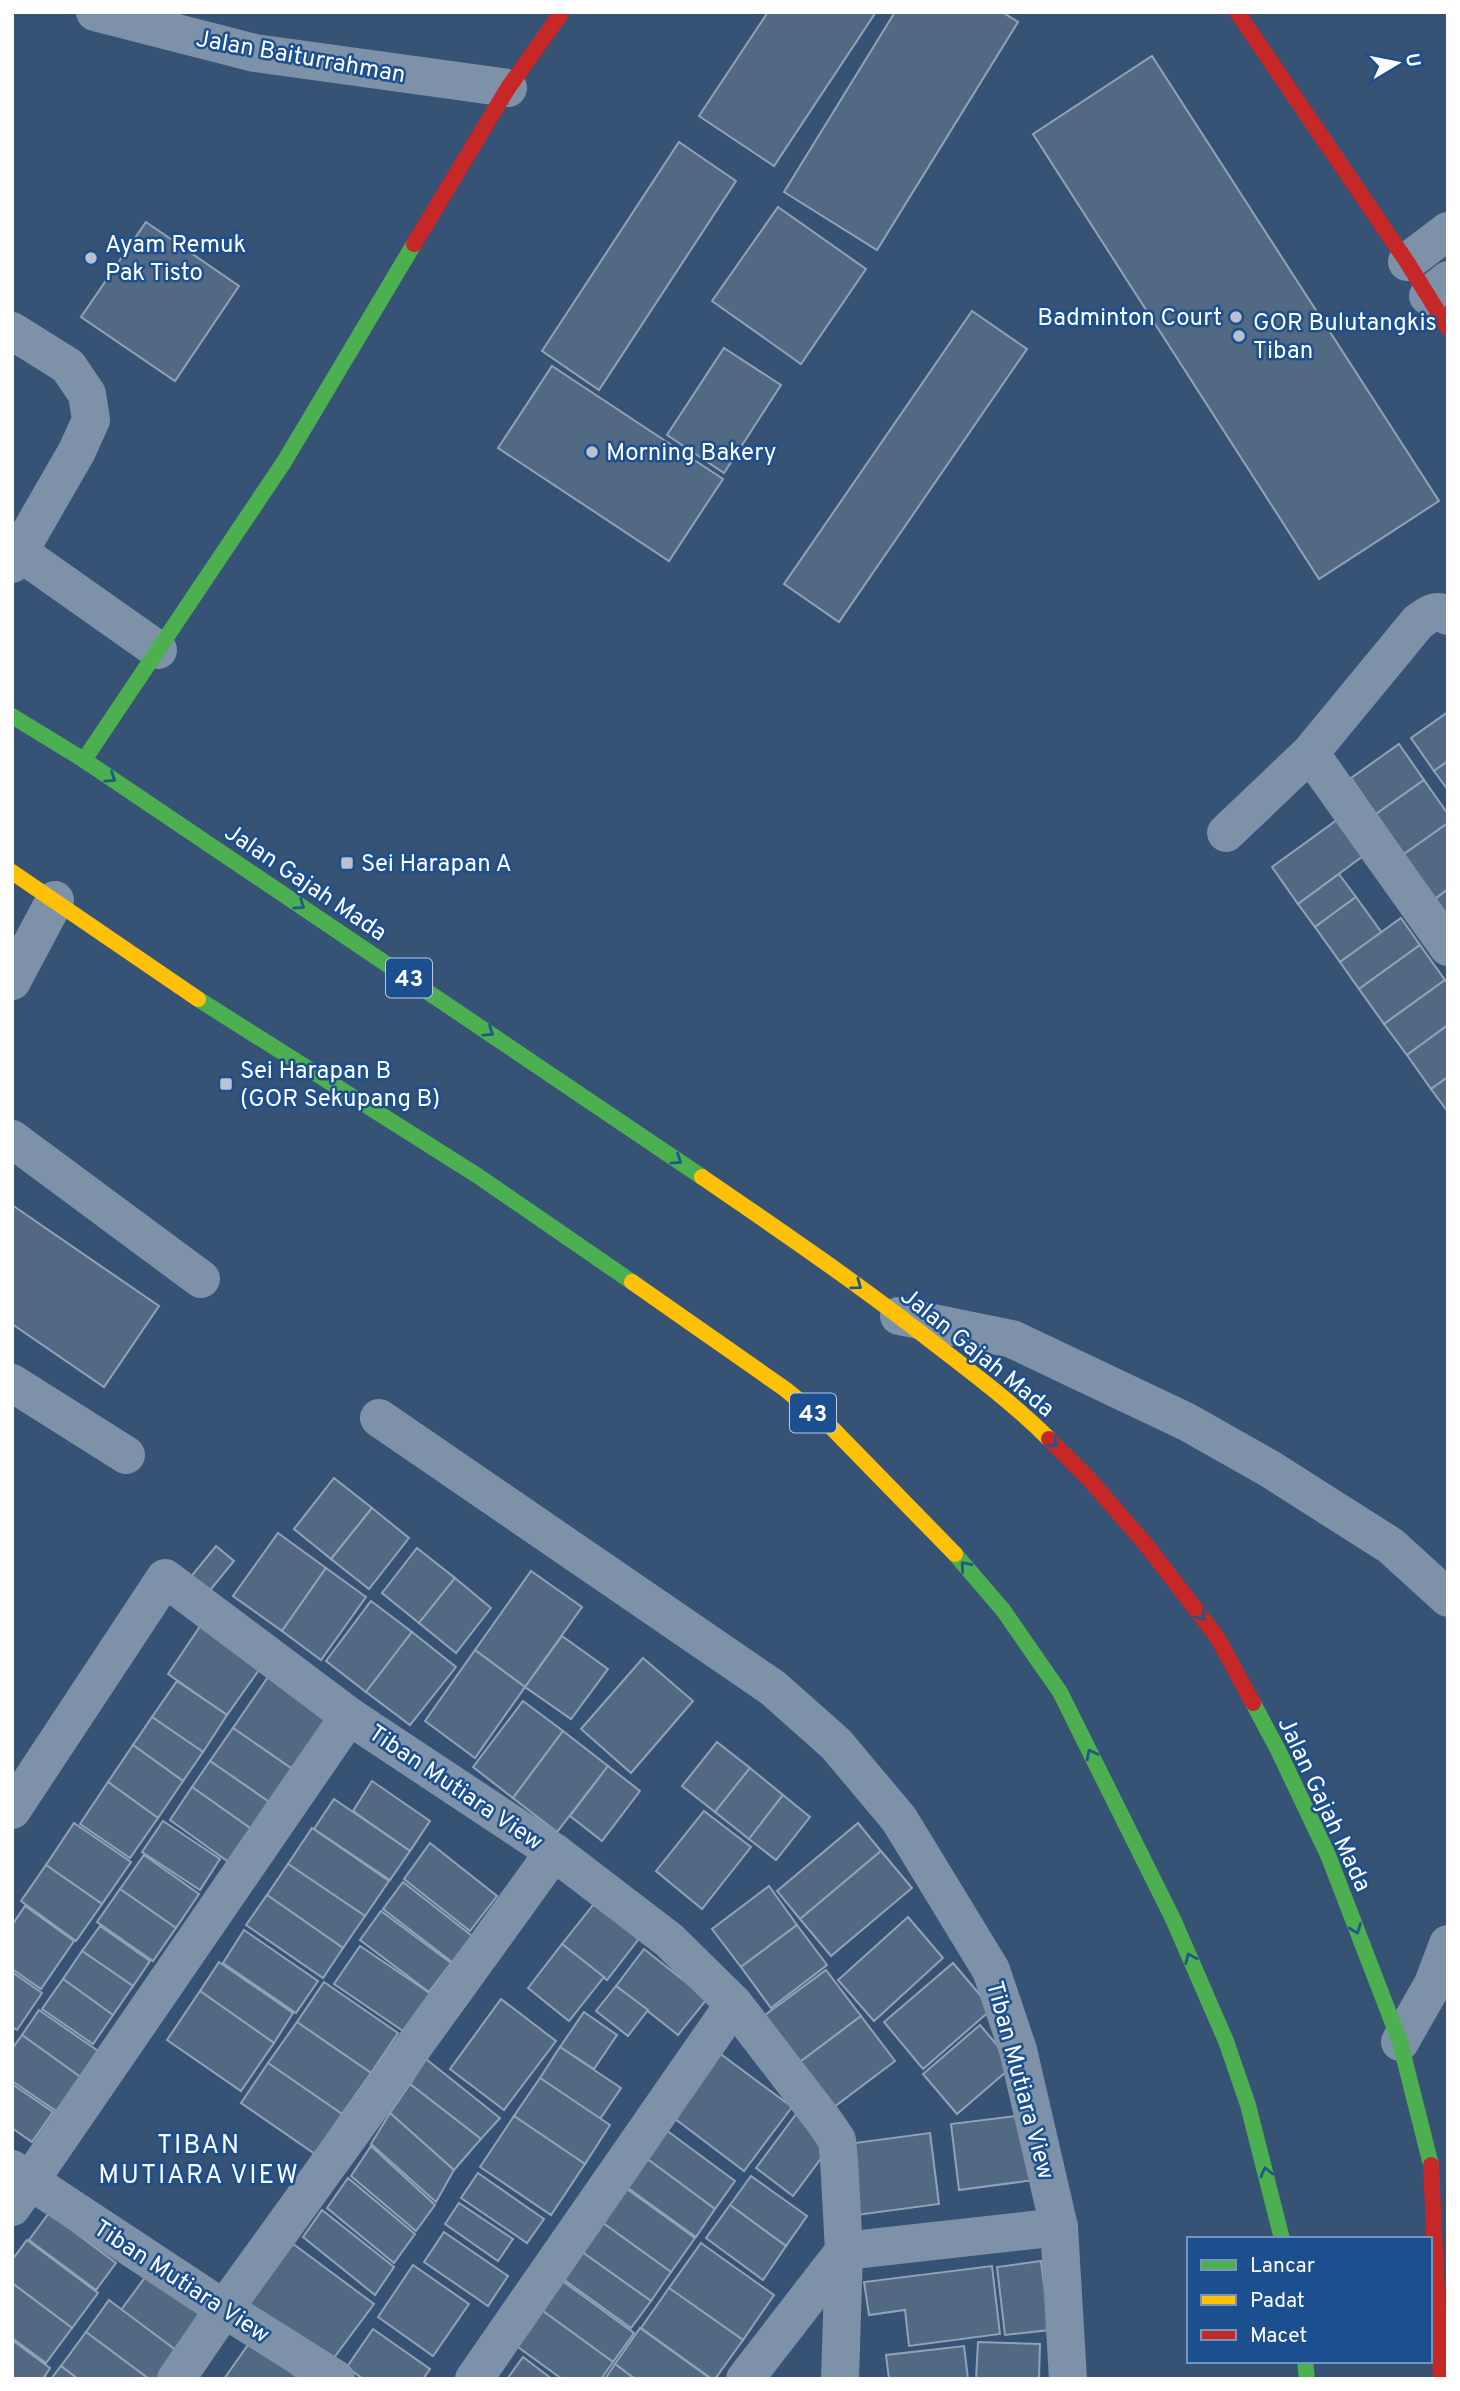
<svg xmlns="http://www.w3.org/2000/svg" width="1460" height="2391" viewBox="0 0 1460 2391" font-family="Overpass,sans-serif">
<style>
.building{fill:#526984;stroke:#92a2b6;stroke-width:2}
.lines{fill:none;stroke-linecap:round;stroke-linejoin:round}
.street{stroke:#7d92a8;stroke-width:38}
.fast{stroke:#4caf50;stroke-width:16}
.slow{stroke:#ffc107;stroke-width:16}
.jam{stroke:#c62828;stroke-width:16}
.oneway{stroke:#205989}
.poi-dot{fill:#b9c2ce;stroke:#1b4f8f;stroke-width:2.5}
.labels{text-anchor:middle;stroke-width:5;stroke-linejoin:round;paint-order:stroke}
.shield{fill:#1b4f8f;stroke:#bbcadd;stroke-width:2}
.shield-label{font-size:23px;font-weight:bold;fill:#fff}
.street-label{font-size:24px;fill:#fff;stroke:#1b4f8f}
.poi-label{font-size:24px;fill:#fff;stroke:#1b4f8f;text-anchor:start}
.neighbourhood-label{font-size:26px;letter-spacing:2px;fill:#fff;stroke:#1b4f8f}
</style>
<rect width="100%" height="100%" fill="#365274"/>
<!-- building -->
<g class="building">
<path d="M 768,12 L 876,12 L 774,166 L 699,116 Z"/>
<path d="M 895,12 L 1002,12 L 1018,22 L 877,250 L 784,192 Z"/>
<path d="M 1152,56 L 1439,501 L 1319,579 L 1033,134 Z"/>
<path d="M 679,142 L 736,181 L 599,390 L 542,351 Z"/>
<path d="M 778,207 L 866,269 L 801,364 L 712,301 Z"/>
<path d="M 146,222 L 239,286 L 175,381 L 81,317 Z"/>
<path d="M 972,311 L 1027,349 L 839,622 L 784,584 Z"/>
<path d="M 724,348 L 781,385 L 724,473 L 667,435 Z"/>
<path d="M 552,366 L 723,479 L 669,561 L 498,448 Z"/>
<path d="M 1448,712 L 1448,761 L 1434,771 L 1411,738 Z"/>
<path d="M 1399,744 L 1424,780 L 1376,814 L 1351,778 Z"/>
<path d="M 1448,761 L 1448,790 L 1434,771 Z"/>
<path d="M 1424,780 L 1448,814 L 1448,823 L 1404,854 L 1376,814 Z"/>
<path d="M 1337,820 L 1363,856 L 1298,904 L 1272,867 Z"/>
<path d="M 1448,823 L 1448,889 L 1435,899 L 1404,854 Z"/>
<path d="M 1339,874 L 1356,897 L 1315,927 L 1298,904 Z"/>
<path d="M 1448,889 L 1448,917 L 1435,899 Z"/>
<path d="M 1356,897 L 1382,933 L 1340,962 L 1315,927 Z"/>
<path d="M 1401,918 L 1420,945 L 1359,989 L 1340,962 Z"/>
<path d="M 1420,945 L 1445,980 L 1384,1024 L 1359,989 Z"/>
<path d="M 1445,980 L 1448,983 L 1448,1025 L 1407,1055 L 1384,1024 Z"/>
<path d="M 1448,1025 L 1448,1077 L 1431,1089 L 1407,1055 Z"/>
<path d="M 1448,1077 L 1448,1112 L 1431,1089 Z"/>
<path d="M 12,1205 L 159,1306 L 104,1387 L 12,1324 Z"/>
<path d="M 334,1478 L 372,1508 L 331,1559 L 294,1529 Z"/>
<path d="M 372,1508 L 409,1538 L 369,1589 L 331,1559 Z"/>
<path d="M 278,1533 L 326,1568 L 282,1631 L 233,1596 Z"/>
<path d="M 216,1546 L 234,1561 L 207,1594 L 189,1579 Z"/>
<path d="M 417,1548 L 455,1578 L 419,1623 L 382,1593 Z"/>
<path d="M 326,1568 L 366,1597 L 321,1660 L 282,1631 Z"/>
<path d="M 531,1571 L 582,1607 L 525,1687 L 475,1650 Z"/>
<path d="M 455,1578 L 491,1608 L 456,1653 L 419,1623 Z"/>
<path d="M 371,1601 L 412,1632 L 366,1692 L 326,1661 Z"/>
<path d="M 203,1622 L 264,1663 L 227,1715 L 168,1674 Z"/>
<path d="M 412,1632 L 456,1667 L 410,1725 L 366,1692 Z"/>
<path d="M 562,1636 L 608,1669 L 571,1719 L 525,1687 Z"/>
<path d="M 475,1650 L 525,1687 L 475,1758 L 425,1721 Z"/>
<path d="M 643,1658 L 693,1701 L 631,1773 L 581,1729 Z"/>
<path d="M 268,1677 L 336,1724 L 301,1775 L 233,1728 Z"/>
<path d="M 177,1681 L 227,1715 L 203,1752 L 152,1717 Z"/>
<path d="M 523,1701 L 563,1731 L 513,1798 L 473,1767 Z"/>
<path d="M 152,1717 L 203,1752 L 183,1781 L 133,1745 Z"/>
<path d="M 233,1728 L 301,1775 L 278,1808 L 210,1761 Z"/>
<path d="M 563,1731 L 608,1766 L 557,1832 L 513,1798 Z"/>
<path d="M 717,1742 L 750,1768 L 715,1812 L 682,1786 Z"/>
<path d="M 133,1745 L 183,1781 L 158,1818 L 108,1782 Z"/>
<path d="M 210,1761 L 278,1808 L 260,1835 L 192,1787 Z"/>
<path d="M 608,1766 L 640,1791 L 602,1841 L 570,1816 Z"/>
<path d="M 750,1768 L 783,1795 L 749,1839 L 715,1812 Z"/>
<path d="M 372,1781 L 430,1821 L 410,1851 L 353,1811 Z"/>
<path d="M 108,1782 L 158,1818 L 130,1858 L 80,1824 Z"/>
<path d="M 192,1787 L 260,1835 L 237,1868 L 170,1820 Z"/>
<path d="M 783,1795 L 810,1817 L 776,1860 L 749,1839 Z"/>
<path d="M 334,1799 L 410,1851 L 390,1880 L 314,1829 Z"/>
<path d="M 704,1811 L 751,1847 L 702,1909 L 656,1871 Z"/>
<path d="M 163,1821 L 220,1859 L 200,1890 L 142,1852 Z"/>
<path d="M 74,1823 L 131,1862 L 102,1904 L 46,1865 Z"/>
<path d="M 858,1823 L 881,1851 L 800,1919 L 777,1891 Z"/>
<path d="M 312,1828 L 389,1881 L 365,1916 L 288,1864 Z"/>
<path d="M 430,1843 L 497,1896 L 470,1931 L 404,1879 Z"/>
<path d="M 881,1851 L 912,1888 L 831,1956 L 800,1919 Z"/>
<path d="M 144,1855 L 199,1894 L 176,1928 L 120,1889 Z"/>
<path d="M 288,1864 L 365,1916 L 343,1948 L 267,1895 Z"/>
<path d="M 46,1865 L 102,1904 L 76,1941 L 21,1901 Z"/>
<path d="M 403,1882 L 472,1936 L 452,1962 L 383,1909 Z"/>
<path d="M 769,1886 L 797,1925 L 741,1967 L 712,1929 Z"/>
<path d="M 120,1889 L 176,1928 L 153,1961 L 97,1922 Z"/>
<path d="M 267,1895 L 343,1948 L 323,1978 L 246,1925 Z"/>
<path d="M 601,1895 L 645,1931 L 607,1980 L 562,1944 Z"/>
<path d="M 25,1906 L 74,1941 L 41,1989 L 12,1969 L 12,1925 Z"/>
<path d="M 381,1911 L 451,1963 L 429,1992 L 360,1940 Z"/>
<path d="M 908,1917 L 943,1958 L 874,2021 L 838,1980 Z"/>
<path d="M 797,1925 L 827,1965 L 771,2008 L 741,1967 Z"/>
<path d="M 100,1926 L 150,1961 L 133,1986 L 82,1951 Z"/>
<path d="M 244,1930 L 318,1981 L 296,2013 L 223,1963 Z"/>
<path d="M 562,1944 L 604,1977 L 569,2021 L 528,1988 Z"/>
<path d="M 360,1946 L 431,1994 L 406,2033 L 334,1984 Z"/>
<path d="M 644,1949 L 707,1999 L 678,2035 L 616,1986 Z"/>
<path d="M 82,1951 L 133,1986 L 113,2015 L 63,1979 Z"/>
<path d="M 219,1962 L 293,2013 L 274,2043 L 200,1991 Z"/>
<path d="M 953,1963 L 992,2009 L 923,2069 L 884,2022 Z"/>
<path d="M 826,1970 L 861,2016 L 796,2065 L 761,2018 Z"/>
<path d="M 12,1972 L 42,1993 L 17,2030 L 12,2027 Z"/>
<path d="M 63,1979 L 113,2015 L 93,2044 L 42,2009 Z"/>
<path d="M 324,1982 L 398,2033 L 371,2073 L 297,2022 Z"/>
<path d="M 616,1986 L 648,2010 L 628,2036 L 596,2011 Z"/>
<path d="M 200,1991 L 274,2043 L 241,2091 L 167,2040 Z"/>
<path d="M 501,1999 L 556,2041 L 504,2110 L 450,2069 Z"/>
<path d="M 39,2010 L 104,2055 L 86,2081 L 22,2035 Z"/>
<path d="M 584,2012 L 617,2035 L 594,2069 L 560,2047 Z"/>
<path d="M 861,2016 L 895,2061 L 830,2110 L 796,2065 Z"/>
<path d="M 297,2022 L 371,2073 L 342,2114 L 268,2063 Z"/>
<path d="M 980,2025 L 1014,2065 L 957,2114 L 923,2074 Z"/>
<path d="M 22,2035 L 86,2081 L 62,2115 L 12,2081 L 12,2049 Z"/>
<path d="M 560,2047 L 621,2088 L 600,2119 L 540,2078 Z"/>
<path d="M 718,2052 L 792,2107 L 744,2171 L 670,2115 Z"/>
<path d="M 426,2059 L 500,2118 L 481,2139 L 410,2084 Z"/>
<path d="M 268,2063 L 342,2114 L 315,2154 L 241,2103 Z"/>
<path d="M 540,2078 L 610,2125 L 585,2164 L 514,2116 Z"/>
<path d="M 12,2084 L 53,2112 L 32,2142 L 12,2128 Z"/>
<path d="M 410,2084 L 481,2139 L 454,2170 L 390,2113 Z"/>
<path d="M 390,2113 L 454,2170 L 436,2202 L 371,2144 Z"/>
<path d="M 797,2113 L 834,2141 L 793,2196 L 756,2168 Z"/>
<path d="M 1025,2115 L 1034,2180 L 959,2190 L 951,2124 Z"/>
<path d="M 514,2116 L 585,2164 L 551,2215 L 480,2167 Z"/>
<path d="M 662,2127 L 735,2181 L 715,2209 L 642,2155 Z"/>
<path d="M 930,2133 L 939,2204 L 857,2215 L 847,2144 Z"/>
<path d="M 371,2146 L 435,2205 L 416,2231 L 351,2176 Z"/>
<path d="M 642,2155 L 715,2209 L 696,2237 L 621,2183 Z"/>
<path d="M 478,2173 L 544,2219 L 527,2243 L 461,2198 Z"/>
<path d="M 751,2176 L 807,2216 L 786,2246 L 730,2205 Z"/>
<path d="M 348,2178 L 415,2234 L 394,2263 L 327,2208 Z"/>
<path d="M 620,2184 L 695,2238 L 671,2272 L 596,2218 Z"/>
<path d="M 459,2203 L 513,2239 L 498,2261 L 445,2224 Z"/>
<path d="M 730,2205 L 786,2246 L 763,2280 L 706,2238 Z"/>
<path d="M 322,2210 L 394,2267 L 375,2295 L 303,2237 Z"/>
<path d="M 49,2213 L 116,2263 L 96,2290 L 29,2240 Z"/>
<path d="M 596,2218 L 671,2272 L 651,2301 L 575,2247 Z"/>
<path d="M 444,2232 L 508,2276 L 488,2306 L 424,2262 Z"/>
<path d="M 27,2240 L 98,2293 L 72,2328 L 12,2283 L 12,2260 Z"/>
<path d="M 292,2243 L 374,2304 L 330,2363 L 246,2303 Z"/>
<path d="M 701,2243 L 774,2295 L 743,2340 L 669,2288 Z"/>
<path d="M 575,2247 L 651,2301 L 631,2328 L 556,2274 Z"/>
<path d="M 1041,2261 L 1050,2330 L 1005,2335 L 997,2267 Z"/>
<path d="M 413,2265 L 469,2304 L 433,2356 L 378,2317 Z"/>
<path d="M 992,2266 L 1000,2334 L 909,2346 L 905,2310 L 869,2315 L 864,2282 Z"/>
<path d="M 152,2268 L 211,2312 L 181,2354 L 121,2310 Z"/>
<path d="M 557,2277 L 634,2333 L 613,2362 L 536,2306 Z"/>
<path d="M 12,2283 L 72,2328 L 46,2363 L 12,2338 Z"/>
<path d="M 669,2288 L 743,2340 L 715,2379 L 712,2379 L 641,2328 Z"/>
<path d="M 109,2300 L 181,2354 L 162,2379 L 149,2379 L 86,2332 Z"/>
<path d="M 536,2306 L 613,2362 L 601,2379 L 562,2379 L 511,2342 Z"/>
<path d="M 640,2328 L 711,2379 L 635,2379 L 615,2364 Z"/>
<path d="M 373,2329 L 430,2369 L 423,2379 L 363,2379 L 347,2367 Z"/>
<path d="M 86,2332 L 149,2379 L 78,2379 L 61,2366 Z"/>
<path d="M 12,2340 L 50,2368 L 43,2379 L 12,2379 Z"/>
<path d="M 250,2342 L 300,2379 L 224,2379 Z"/>
<path d="M 978,2342 L 1040,2344 L 1039,2379 L 976,2379 Z"/>
<path d="M 964,2346 L 968,2379 L 889,2379 L 886,2355 Z"/>
<path d="M 523,2357 L 552,2379 L 507,2379 Z"/>
<path d="M 615,2364 L 635,2379 L 605,2379 Z"/>
<path d="M 61,2366 L 78,2379 L 51,2379 Z"/>
</g>
<g class="lines">
<!-- street -->
<g class="street">
<path d="M 95,12 L 255,53 L 508,88"/>
<path d="M 1407,262 L 1448,231"/>
<path d="M 1428,296 L 1448,280"/>
<path d="M 12,331 L 68,366 L 87,394 L 91,420 L 77,451 L 12,564"/>
<path d="M 19,552 L 158,650"/>
<path d="M 1310,753 L 1448,947"/>
<path d="M 1226,833 L 1310,753 L 1418,622 C 1428,615 1437,607 1448,616"/>
<path d="M 12,981 L 55,900"/>
<path d="M 12,1139 L 201,1279"/>
<path d="M 899,1316 L 1012,1339 L 1187,1422 L 1270,1469 L 1391,1546 L 1448,1598"/>
<path d="M 12,1383 L 126,1455"/>
<path d="M 379,1418 L 773,1688 L 836,1744 L 899,1819 L 991,1970 L 1018,2050 L 1059,2227 L 1068,2379"/>
<path d="M 12,1810 L 165,1578 L 349,1716 L 554,1852 L 669,1940 L 734,2004 L 824,2121 L 837,2140 L 839,2160 L 844,2251 L 840,2379"/>
<path d="M 1400,2042 L 1433,1984 L 1448,1944"/>
<path d="M 12,2169 L 224,2309 L 336,2379"/>
<path d="M 12,2207 L 349,1716"/>
<path d="M 176,2379 L 224,2309 L 554,1852"/>
<path d="M 474,2379 L 734,2004"/>
<path d="M 745,2379 L 844,2251 L 1059,2227"/>
</g>
<!-- fast -->
<g class="fast">
<path d="M 12,716 L 84,760 L 702,1177"/>
<path d="M 84,760 L 284,462 L 414,244"/>
<path d="M 198,999 L 478,1176 L 632,1282"/>
<path d="M 955,1554 L 1003,1610 L 1060,1692 L 1173,1919 L 1226,2041 L 1248,2105 L 1282,2239"/>
<path d="M 1253,1703 L 1278,1750 L 1328,1855 L 1400,2042 L 1431,2165"/>
<path d="M 1305,2361 L 1307,2379"/>
</g>
<!-- slow -->
<g class="slow">
<path d="M 12,872 L 198,999"/>
<path d="M 702,1177 C 781,1231 860,1285 935,1344 C 975,1375 1014,1404 1049,1439"/>
<path d="M 632,1282 L 785,1389 L 830,1426 L 955,1554"/>
</g>
<!-- jam -->
<g class="jam">
<path d="M 1237,12 L 1407,262 L 1448,328"/>
<path d="M 414,244 L 508,88 L 562,12"/>
<path d="M 1049,1439 L 1090,1480 L 1148,1547 L 1217,1637 L 1253,1703"/>
<path d="M 1431,2165 L 1441,2379"/>
</g>
</g>
<!-- one-way arrows -->
<defs><path id="oneway-chevron" d="M-2-3.5L2.5 0L-2 3.5" fill="none" stroke-width="1.6" stroke-linecap="round" stroke-linejoin="round" transform="scale(1.75)"/></defs>
<g class="oneway">
<use href="#oneway-chevron" transform="translate(111 778) rotate(34)"/>
<use href="#oneway-chevron" transform="translate(300 905) rotate(34)"/>
<use href="#oneway-chevron" transform="translate(489 1032) rotate(34)"/>
<use href="#oneway-chevron" transform="translate(677 1160) rotate(34)"/>
<use href="#oneway-chevron" transform="translate(857 1285) rotate(36)"/>
<use href="#oneway-chevron" transform="translate(1053 1443) rotate(45)"/>
<use href="#oneway-chevron" transform="translate(965 1566) rotate(-131)"/>
<use href="#oneway-chevron" transform="translate(1201 1616) rotate(53)"/>
<use href="#oneway-chevron" transform="translate(1091 1754) rotate(-117)"/>
<use href="#oneway-chevron" transform="translate(1356 1929) rotate(69)"/>
<use href="#oneway-chevron" transform="translate(1190 1958) rotate(-113)"/>
<use href="#oneway-chevron" transform="translate(1266 2172) rotate(-104)"/>
</g>
<!-- markers -->
<g class="poi-dot">
<circle cx="91" cy="258" r="7"/>
<circle cx="1236" cy="317" r="7"/>
<circle cx="1239" cy="336" r="7"/>
<circle cx="592" cy="452" r="7"/>
<rect x="340" y="856" width="14" height="14" rx="3.5"/>
<rect x="219" y="1077" width="14" height="14" rx="3.5"/>
</g>
<g class="labels">
<!-- shield labels -->
<g class="shield">
<rect x="386" y="958.5" width="46" height="39" rx="5"/>
<rect x="790" y="1393.5" width="46" height="39" rx="5"/>
</g>
<g class="shield-label">
<text x="409" y="986">43</text>
<text x="813" y="1421">43</text>
</g>
<!-- street labels -->
<g class="street-label">
<text transform="translate(301 56) rotate(10)" y="8">Jalan Baiturrahman</text>
<text transform="translate(306 882) rotate(34)" y="8">Jalan Gajah Mada</text>
<text transform="translate(978 1352) rotate(39)" y="8">Jalan Gajah Mada</text>
<text transform="translate(456 1787) rotate(34)" y="8">Tiban Mutiara View</text>
<text transform="translate(1325 1804) rotate(65)" y="8">Jalan Gajah Mada</text>
<text transform="translate(1021 2080) rotate(75)" y="8">Tiban Mutiara View</text>
<text transform="translate(182 2281) rotate(33)" y="8">Tiban Mutiara View</text>
</g>
<!-- poi labels -->
<g class="poi-label">
<text x="105" y="252">Ayam Remuk<tspan x="105" dy="28">Pak Tisto</tspan></text>
<text x="1222" y="325" text-anchor="end">Badminton Court</text>
<text x="1253" y="330">GOR Bulutangkis<tspan x="1253" dy="28">Tiban</tspan></text>
<text x="606" y="460">Morning Bakery</text>
<text x="361" y="871">Sei Harapan A</text>
<text x="240" y="1078">Sei Harapan B<tspan x="240" dy="28">(GOR Sekupang B)</tspan></text>
</g>
<!-- neighbourhood labels -->
<g class="neighbourhood-label">
<text x="199" y="2153">TIBAN<tspan x="199" dy="30">MUTIARA VIEW</tspan></text>
</g>
</g>
<!-- border -->
<rect width="1460" height="2391" fill="none" stroke="#ffffff" stroke-width="28"/>
<!-- legend -->
<rect x="1187" y="2237" width="245" height="126" fill="#1b4f8f" stroke="#7695bc" stroke-width="2"/>
<rect x="1201" y="2260" width="35" height="10" fill="#4caf50" stroke="#7695bc" stroke-width="2"/>
<text x="1250" y="2272" font-size="21" fill="#ffffff">Lancar</text>
<rect x="1201" y="2295" width="35" height="10" fill="#ffc107" stroke="#7695bc" stroke-width="2"/>
<text x="1250" y="2307" font-size="21" fill="#ffffff">Padat</text>
<rect x="1201" y="2330" width="35" height="10" fill="#c62828" stroke="#7695bc" stroke-width="2"/>
<text x="1250" y="2342" font-size="21" fill="#ffffff">Macet</text>
<!-- north arrow -->
<g transform="translate(1397 63) rotate(80)" stroke="#1b4f8f" stroke-width="5" paint-order="stroke">
<path d="M0-5L12 26L0 18L-12 26Z" fill="#ffffff"/>
<text y="-10" font-size="19" font-weight="bold" text-anchor="middle" fill="#ffffff">U</text>
</g>
</svg>
